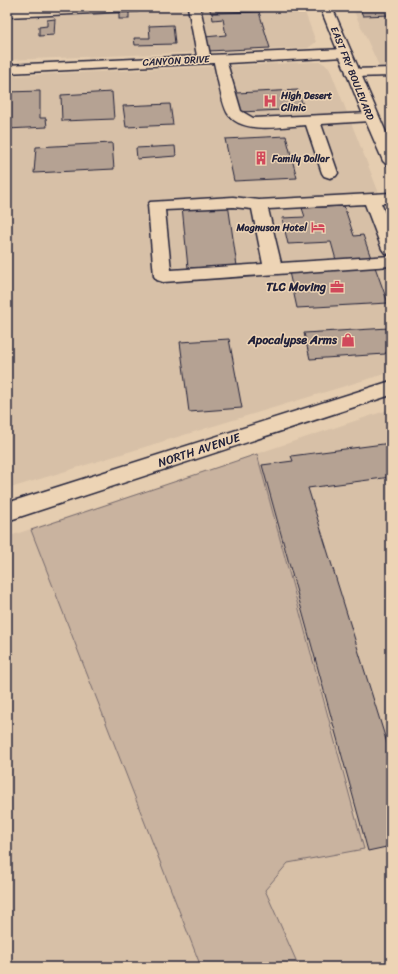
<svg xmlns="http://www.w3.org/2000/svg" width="398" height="974" viewBox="0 0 398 974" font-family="Sriracha,sans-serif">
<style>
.built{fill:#d7c0a7}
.green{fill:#c9b39f;stroke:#766a6d}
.building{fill:#b5a293;stroke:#22223b}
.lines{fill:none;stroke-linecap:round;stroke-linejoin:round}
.minor-casing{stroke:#22223b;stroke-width:3}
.major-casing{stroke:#22223b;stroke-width:3}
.minor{fill:#edd4b5;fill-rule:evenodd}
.major{fill:#edd4b5;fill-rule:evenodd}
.labels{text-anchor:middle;stroke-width:3;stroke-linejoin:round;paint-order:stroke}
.far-street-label{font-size:10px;fill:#22223b;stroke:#edd4b5}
.far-poi-label{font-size:10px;font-weight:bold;fill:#22223b;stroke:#edd4b5;text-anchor:start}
.poi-label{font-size:12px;font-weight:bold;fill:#22223b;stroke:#edd4b5;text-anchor:end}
.street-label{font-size:12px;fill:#22223b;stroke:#edd4b5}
</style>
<rect width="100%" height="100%" fill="#e5cdb0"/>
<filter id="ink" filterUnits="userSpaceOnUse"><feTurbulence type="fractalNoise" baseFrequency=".025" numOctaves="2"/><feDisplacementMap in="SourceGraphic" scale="8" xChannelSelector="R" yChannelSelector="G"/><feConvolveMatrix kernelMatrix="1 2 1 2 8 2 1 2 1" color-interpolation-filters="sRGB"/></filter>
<g filter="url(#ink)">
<!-- built -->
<g class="built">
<path d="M 7,7 L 303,7 L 316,42 L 308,48 L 7,60 Z"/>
<path d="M 352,7 L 391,7 L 391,92 Z"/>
<path d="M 312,62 L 321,62 L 329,67 L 379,193 L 391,217 L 391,372 L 7,489 L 7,76 Z"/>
<path d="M 391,409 L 391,967 L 7,967 L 7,537 Z"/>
</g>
<!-- green -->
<path class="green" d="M 257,454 L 364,849 L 288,863 L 265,890 L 299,967 L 201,967 L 31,530 Z"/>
<!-- building -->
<g class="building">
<path d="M 209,7 L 261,7 L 263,11 L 211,13 Z"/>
<path d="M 359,7 L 391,7 L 391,15 L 363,16 Z"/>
<rect x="119" y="12" width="10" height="7"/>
<path d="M 259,12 L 270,48 L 208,51 L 205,37 L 226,35 L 223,19 L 213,20 L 212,13 Z"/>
<path d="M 55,19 L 54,35 L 39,36 L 39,27 L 47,26 L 47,20 Z"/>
<path d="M 173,25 L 175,44 L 135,45 L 134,38 L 150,38 L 149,26 Z"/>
<path d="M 298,90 L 304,109 L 240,112 L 236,93 Z"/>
<path d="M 40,91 L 40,118 L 46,118 L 47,127 L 7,129 L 7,92 Z"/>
<path d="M 112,92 L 114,119 L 62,121 L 61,95 Z"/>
<path d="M 170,104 L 173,125 L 126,127 L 123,106 Z"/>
<path d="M 286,136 L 297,178 L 234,181 L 225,139 Z"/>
<path d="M 112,143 L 114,169 L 34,173 L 36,147 Z"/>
<path d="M 175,146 L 176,156 L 137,159 L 136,148 Z"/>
<path d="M 228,204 L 237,266 L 188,268 L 182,206 Z"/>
<path d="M 344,206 L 354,236 L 363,235 L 371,258 L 336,260 L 331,242 L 288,244 L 282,218 L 305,217 L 302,208 Z"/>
<path d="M 375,267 L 388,303 L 297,308 L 289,272 Z"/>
<path d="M 389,328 L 391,345 L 385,354 L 310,359 L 304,333 Z"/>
<path d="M 229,339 L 242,408 L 189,412 L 180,342 Z"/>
<path d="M 391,443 L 391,477 L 308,488 L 391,756 L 391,846 L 368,851 L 262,465 L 293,461 L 291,456 Z"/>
</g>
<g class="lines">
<!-- minor casing -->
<g class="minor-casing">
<g id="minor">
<path d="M 55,7 L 143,7 L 141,10 L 137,11 L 7,17 L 7,9 Z"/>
<path d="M 188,7 L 200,7 L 210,55 L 345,49 L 350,50 L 352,53 L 350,56 L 345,57 L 227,63 L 241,111 L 253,118 L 371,113 L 376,114 L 378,117 L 376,120 L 371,121 L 321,124 L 338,173 L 336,176 L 330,178 L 324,176 L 322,173 L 306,125 C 284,126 242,135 228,114 C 222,105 217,75 214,63 L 7,73 L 7,65 L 197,56 Z"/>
<path d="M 391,68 L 391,76 L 353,77 L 348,76 L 346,73 L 348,70 L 353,69 Z"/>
<path d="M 391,193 L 391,203 L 381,203 L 391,228 L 391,254 L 385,253 L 382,249 L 365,204 L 268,209 L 281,263 L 391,256 L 391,266 L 163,282 L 157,280 L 154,276 L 148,205 L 150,202 L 233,197 L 259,200 ZM 233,207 L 252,209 L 263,264 L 171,270 L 165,210 Z"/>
<path d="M 391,381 L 391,395 L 7,521 L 7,503 Z"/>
</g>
</g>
<!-- major casing -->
<g class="major-casing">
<path id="major" d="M 320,7 L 332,7 L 391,144 L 391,166 L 386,164 L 383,161 L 364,117 Z"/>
</g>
<!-- minor -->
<use href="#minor" class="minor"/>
<!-- major -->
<use href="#major" class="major"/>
</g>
</g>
<!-- icons -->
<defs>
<g id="hospital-bare" transform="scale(1.08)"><path d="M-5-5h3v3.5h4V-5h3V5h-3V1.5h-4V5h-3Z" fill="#d1495b" stroke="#edd4b5" stroke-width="2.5" paint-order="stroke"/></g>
<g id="building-bare" transform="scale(1.08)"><path d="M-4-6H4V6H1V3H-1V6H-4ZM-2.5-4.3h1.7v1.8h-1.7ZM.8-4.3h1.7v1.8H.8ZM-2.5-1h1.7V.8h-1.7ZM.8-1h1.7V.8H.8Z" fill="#d1495b" stroke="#edd4b5" stroke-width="2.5" paint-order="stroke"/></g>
<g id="hotel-bare" transform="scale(1.08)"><path d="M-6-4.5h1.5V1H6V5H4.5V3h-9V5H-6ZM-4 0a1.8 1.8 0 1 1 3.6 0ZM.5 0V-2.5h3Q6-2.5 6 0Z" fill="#d1495b" stroke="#edd4b5" stroke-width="2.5" paint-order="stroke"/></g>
<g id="office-bare" transform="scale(1.08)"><path d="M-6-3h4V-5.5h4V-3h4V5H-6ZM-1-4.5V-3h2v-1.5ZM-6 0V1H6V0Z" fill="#d1495b" stroke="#edd4b5" stroke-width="2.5" paint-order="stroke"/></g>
<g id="shop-bare" transform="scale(1.08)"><path d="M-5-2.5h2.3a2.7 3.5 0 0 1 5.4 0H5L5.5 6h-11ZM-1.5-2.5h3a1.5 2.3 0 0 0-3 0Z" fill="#d1495b" stroke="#edd4b5" stroke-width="2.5" paint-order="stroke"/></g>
</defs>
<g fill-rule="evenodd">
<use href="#hospital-bare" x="270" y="101"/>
<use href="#building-bare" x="261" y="158"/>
<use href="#hotel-bare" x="318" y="227"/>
<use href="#office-bare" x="337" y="287"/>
<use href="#shop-bare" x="348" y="340"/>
</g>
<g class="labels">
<!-- far-street labels -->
<g class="far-street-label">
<text transform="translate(176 60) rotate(-3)" y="4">CANYON DRIVE</text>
<text transform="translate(353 73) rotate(68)" y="4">EAST FRY BOULEVARD</text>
</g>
<!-- far-poi labels -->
<g class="far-poi-label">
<text x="281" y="99">High Desert<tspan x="281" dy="12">Clinic</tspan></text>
<text x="272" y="162">Family Dollar</text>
<text x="307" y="231" text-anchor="end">Magnuson Hotel</text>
</g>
<!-- poi labels -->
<g class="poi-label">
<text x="326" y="291">TLC Moving</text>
<text x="337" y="344">Apocalypse Arms</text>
</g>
<!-- street labels -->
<g class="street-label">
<text transform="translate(199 450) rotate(-18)" y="4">NORTH AVENUE</text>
</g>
</g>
<!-- margin -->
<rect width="398" height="974" fill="none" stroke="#edd4b5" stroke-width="24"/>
<rect x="12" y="12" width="374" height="950" fill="none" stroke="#22223b" stroke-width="1.5" filter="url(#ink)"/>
</svg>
